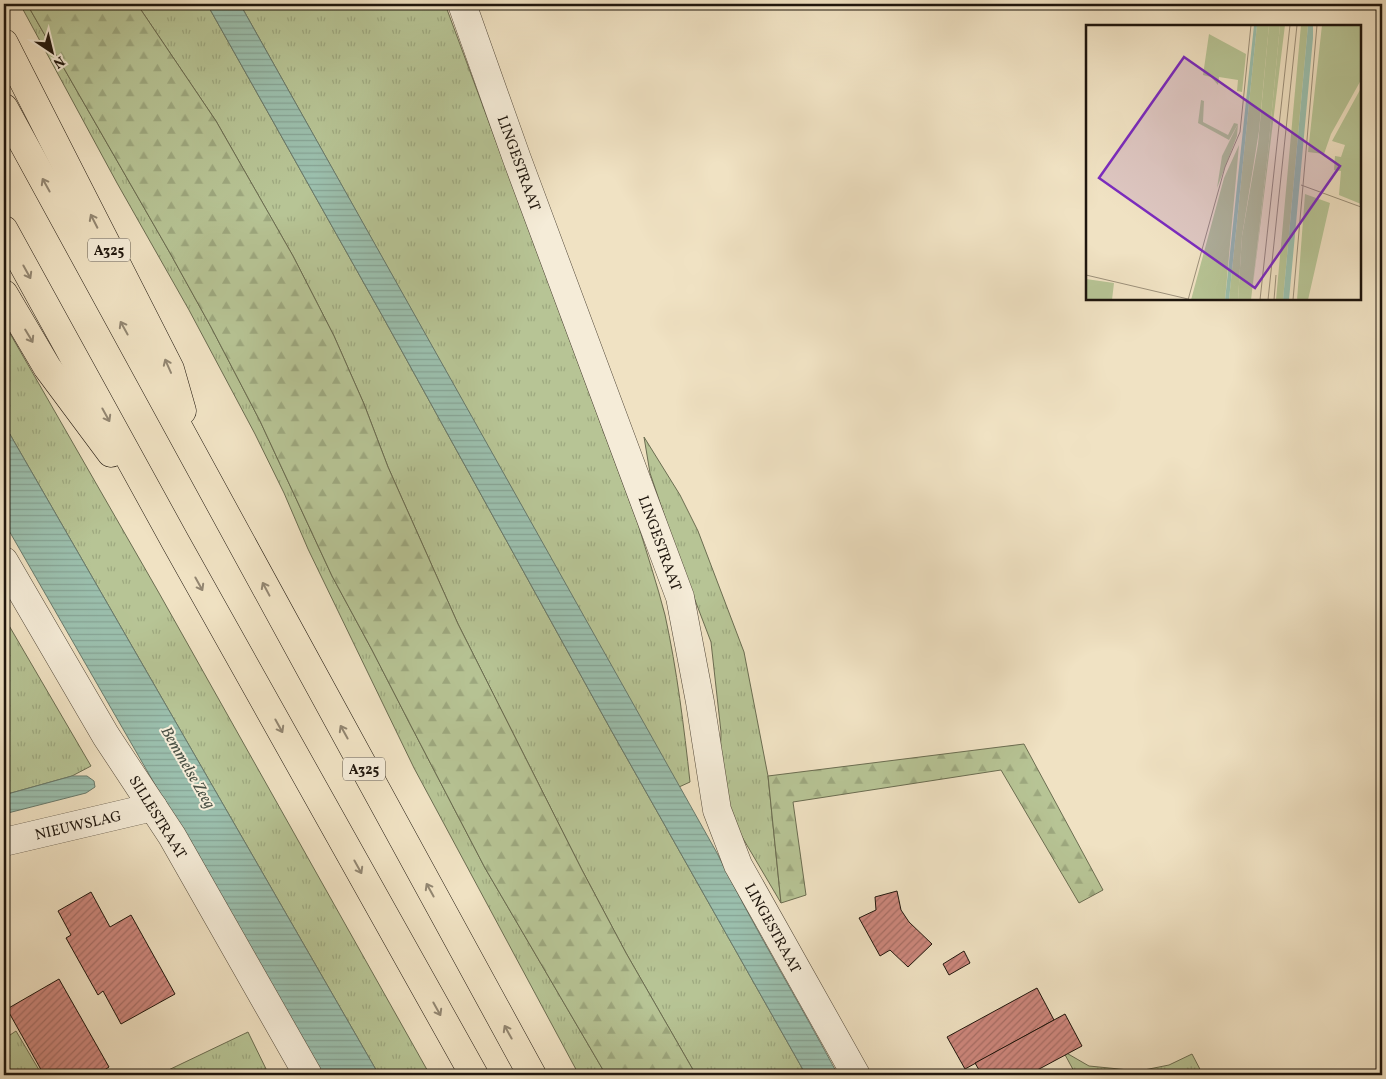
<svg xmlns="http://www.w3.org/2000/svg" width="1386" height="1079" viewBox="0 0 1386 1079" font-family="Vollkorn,serif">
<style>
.grass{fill:url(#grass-tufts);stroke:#6b6d51}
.forest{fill:url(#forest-firs);stroke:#6b6d51}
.water{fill:url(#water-rules);stroke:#697b6d}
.building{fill:url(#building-hatch);stroke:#1f160d}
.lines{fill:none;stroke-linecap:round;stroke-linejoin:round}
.street-casing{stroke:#53493a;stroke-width:29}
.highway-casing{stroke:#1f160d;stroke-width:29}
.street{stroke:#f5ecd8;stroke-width:28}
.highway{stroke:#f0e2c3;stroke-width:28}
.oneway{stroke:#928671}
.labels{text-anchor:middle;stroke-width:4;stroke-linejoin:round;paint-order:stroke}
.shield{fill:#f5ecd8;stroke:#5f564a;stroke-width:1}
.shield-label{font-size:14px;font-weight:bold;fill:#1f160d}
.street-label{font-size:15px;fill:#1f160d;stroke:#f5ecd8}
.water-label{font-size:16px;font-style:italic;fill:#4a5145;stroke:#f5ecd8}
.inset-road{fill:none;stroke:#9c907a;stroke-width:1}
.view{fill:#7b2cbf;fill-opacity:0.15;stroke:#7b2cbf;stroke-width:2.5}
.inset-edge{fill:none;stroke:#1f160d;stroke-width:2.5}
</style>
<defs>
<pattern id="grass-tufts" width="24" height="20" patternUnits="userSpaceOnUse" patternTransform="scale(1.25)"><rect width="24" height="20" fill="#b7c495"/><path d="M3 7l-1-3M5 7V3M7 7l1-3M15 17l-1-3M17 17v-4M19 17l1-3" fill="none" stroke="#9da87f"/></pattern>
<pattern id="forest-firs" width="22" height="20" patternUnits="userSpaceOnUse" patternTransform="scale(1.25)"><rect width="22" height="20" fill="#b7c495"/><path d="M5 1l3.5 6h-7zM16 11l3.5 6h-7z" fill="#9da87f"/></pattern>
<pattern id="water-rules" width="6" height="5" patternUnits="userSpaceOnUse" patternTransform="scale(1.25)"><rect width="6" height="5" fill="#9bbfad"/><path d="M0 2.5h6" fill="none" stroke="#85a394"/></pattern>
<pattern id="building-hatch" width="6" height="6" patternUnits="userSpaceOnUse" patternTransform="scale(1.25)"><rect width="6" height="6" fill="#ce887e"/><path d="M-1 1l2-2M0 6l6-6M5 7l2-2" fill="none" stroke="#a76e66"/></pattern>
</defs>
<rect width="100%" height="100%" fill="#f0e2c3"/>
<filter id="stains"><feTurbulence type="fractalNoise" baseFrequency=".004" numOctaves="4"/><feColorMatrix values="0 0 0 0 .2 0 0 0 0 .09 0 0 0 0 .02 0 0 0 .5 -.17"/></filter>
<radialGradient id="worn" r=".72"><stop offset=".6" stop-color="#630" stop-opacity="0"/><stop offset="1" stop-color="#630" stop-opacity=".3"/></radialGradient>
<!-- grass -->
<g class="grass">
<path d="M 20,4 L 27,4 L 170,253 L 211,327 L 260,421 L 332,576 L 372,650 L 410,724 L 485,868 L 606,1075 L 579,1075 L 414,768 L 308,549 L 284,493 L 255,434 L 189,310 L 117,183 Z"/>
<path d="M 137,4 L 207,4 L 383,317 L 611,730 L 806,1075 L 696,1075 L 626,953 L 582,870 L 458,624 L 388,467 L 364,404 L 334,336 L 293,256 L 216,121 Z"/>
<path d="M 240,4 L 445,4 L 638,524 C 647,554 657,584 665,615 C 677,670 684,727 690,782 L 679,787 Z"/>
<path d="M 4,323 L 159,593 L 430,1075 L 379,1075 L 4,424 Z"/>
<path d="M 644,437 L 680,495 L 698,531 L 744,652 L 768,776 L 781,903 L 738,830 L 724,793 L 720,767 L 721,732 L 711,642 L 677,553 L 650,473 Z"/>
<path d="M 4,617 L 91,766 L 72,776 L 4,795 Z"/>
<path d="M 16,1031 L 42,1075 L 4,1075 L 4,1039 Z"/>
<path d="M 248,1032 L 269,1075 L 158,1075 Z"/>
<path d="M 1063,1051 L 1089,1066 L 1139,1071 L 1169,1065 L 1192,1054 L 1203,1075 L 1076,1075 Z"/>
</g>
<!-- forest -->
<g class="forest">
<path d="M 27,4 L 137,4 L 216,121 L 293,256 L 334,336 L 364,404 L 388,467 L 458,624 L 582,870 L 626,953 L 696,1075 L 606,1075 L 485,868 L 410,724 L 372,650 L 332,576 L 260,421 L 211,327 L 170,253 Z"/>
<path d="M 1024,744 L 1103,890 L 1079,903 L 1001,770 L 793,802 L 806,895 L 781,903 L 768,776 Z"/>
</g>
<!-- water -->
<g class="water">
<path d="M 207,4 L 240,4 L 717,853 C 754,928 798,1000 838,1075 L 806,1075 L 611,730 L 383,317 Z"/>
<path d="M 4,424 L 379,1075 L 322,1075 L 4,522 Z"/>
<path d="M 72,776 L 87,776 L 94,781 L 95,787 L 86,793 L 4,814 L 4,795 Z"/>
</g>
<!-- building -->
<g class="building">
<path d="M 897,891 L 901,910 L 909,922 L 932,944 L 908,967 L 890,950 L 880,956 L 859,918 L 876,910 L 875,897 Z"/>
<path d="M 91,892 L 110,927 L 131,915 L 175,994 L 121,1024 L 103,991 L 98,995 L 66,938 L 71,935 L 58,911 Z"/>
<path d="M 964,951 L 970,963 L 949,975 L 943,964 Z"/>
<path d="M 59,979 L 109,1067 L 103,1071 L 106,1075 L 44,1075 L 7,1009 Z"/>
<path d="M 1037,988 L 1054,1020 L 965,1069 L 947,1037 Z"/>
<path d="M 1065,1014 L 1082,1046 L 1028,1075 L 982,1075 L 975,1063 Z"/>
</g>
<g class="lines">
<!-- street casing -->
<g class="street-casing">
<g id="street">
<path d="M 462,4 L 517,159 L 680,597 L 700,702 L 717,810 L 738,865 L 856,1075"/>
<path d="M 4,561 L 106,736 L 172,836 L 308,1075"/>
<path d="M 4,842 L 153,807"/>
</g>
</g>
<!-- highway casing -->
<g class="highway-casing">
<g id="highway">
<path d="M 4,43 L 170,369 L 182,411"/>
<path d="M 4,108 L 532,1075"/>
<path d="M 4,230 L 175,541 L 474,1075"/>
<path d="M 4,294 L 47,367 L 111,453"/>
</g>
</g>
<!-- street -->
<use href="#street" class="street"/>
<!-- highway -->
<use href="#highway" class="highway"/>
</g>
<!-- one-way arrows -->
<defs><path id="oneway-shaft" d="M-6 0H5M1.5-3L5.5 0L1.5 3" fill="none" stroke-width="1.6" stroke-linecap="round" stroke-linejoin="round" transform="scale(1.25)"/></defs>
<g class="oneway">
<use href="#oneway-shaft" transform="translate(46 185) rotate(-119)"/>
<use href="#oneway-shaft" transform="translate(94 221) rotate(-117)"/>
<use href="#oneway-shaft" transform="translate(27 272) rotate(61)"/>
<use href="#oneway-shaft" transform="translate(124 328) rotate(-119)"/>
<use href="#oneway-shaft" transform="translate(29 336) rotate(59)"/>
<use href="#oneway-shaft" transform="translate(168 366) rotate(-114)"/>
<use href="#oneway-shaft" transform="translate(106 415) rotate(61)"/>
<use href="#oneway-shaft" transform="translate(199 584) rotate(61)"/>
<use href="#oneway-shaft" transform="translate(266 589) rotate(-118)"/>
<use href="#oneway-shaft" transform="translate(279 726) rotate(61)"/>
<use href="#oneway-shaft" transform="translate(344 732) rotate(-119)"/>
<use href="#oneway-shaft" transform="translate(358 867) rotate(61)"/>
<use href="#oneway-shaft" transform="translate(430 890) rotate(-119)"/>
<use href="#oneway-shaft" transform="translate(437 1009) rotate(61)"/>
<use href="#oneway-shaft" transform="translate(508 1032) rotate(-119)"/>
</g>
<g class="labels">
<!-- shield labels -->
<g class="shield">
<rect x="88" y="238.5" width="42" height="23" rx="4"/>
<rect x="343" y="757.5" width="42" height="23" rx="4"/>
</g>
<g class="shield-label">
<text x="109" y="255">A325</text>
<text x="364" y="774">A325</text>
</g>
<!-- street labels -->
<g class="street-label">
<text transform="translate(519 163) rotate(70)" y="5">LINGESTRAAT</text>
<text transform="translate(660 543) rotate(70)" y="5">LINGESTRAAT</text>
<text transform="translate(158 817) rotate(58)" y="5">SILLESTRAAT</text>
<text transform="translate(78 825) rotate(-13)" y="5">NIEUWSLAG</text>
<text transform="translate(773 928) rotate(61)" y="5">LINGESTRAAT</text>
</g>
<!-- water labels -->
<g class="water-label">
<text transform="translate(189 767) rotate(60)" y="6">Bemmelse Zeeg</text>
</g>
</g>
<!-- overview -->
<g transform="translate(1086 25)">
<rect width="275" height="275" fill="#f0e2c3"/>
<path d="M 171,0 L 183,0 L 173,106 L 156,211 L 152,275 L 143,275 ZM 194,0 L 199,0 L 166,268 L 182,127 ZM 215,0 L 222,0 L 197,275 L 190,275 ZM 236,0 L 275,0 L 275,55 L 245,109 L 238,129 L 222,127 ZM 123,9 L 160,29 L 156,67 L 151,66 L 152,55 L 133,52 L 132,60 L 125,52 L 117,50 ZM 275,63 L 275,179 L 253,170 L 255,146 L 248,145 L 249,131 L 255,132 L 259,120 L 246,116 ZM 152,99 L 151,111 L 131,163 L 136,131 ZM 153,120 L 139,275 L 105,275 L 138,153 ZM 219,169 L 244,178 L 222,275 L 211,275 ZM 0,254 L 28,258 L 26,275 L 0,275 Z" fill="#b7c495"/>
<path d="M 183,0 L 194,0 L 182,127 L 165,275 L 152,275 L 156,211 L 172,119 ZM 115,75 L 118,76 L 117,97 L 142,110 L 148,98 L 152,99 L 143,115 L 112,98 Z" fill="#b7c495"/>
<path d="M 168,0 L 171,0 L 143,275 L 139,275 ZM 222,0 L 227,0 L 227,13 L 203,275 L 197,275 Z" fill="#9bbfad"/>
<path class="inset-road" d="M 215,160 L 275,182M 0,250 L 102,274M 102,275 L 139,142 L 154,107 L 165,0M 174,275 L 204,0M 182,275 L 211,0M 188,275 L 190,250M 207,275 L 231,0"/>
<path class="view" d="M 98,32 L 254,141 L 169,263 L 13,153 Z"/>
<rect width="275" height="275" class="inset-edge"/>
</g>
<!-- margin -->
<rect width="1386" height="1079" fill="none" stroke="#f0e2c3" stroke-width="20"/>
<rect x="5" y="5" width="1376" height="1069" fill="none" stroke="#1f160d" stroke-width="2.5"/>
<rect x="10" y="10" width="1366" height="1059" fill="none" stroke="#1f160d"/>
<!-- north arrow -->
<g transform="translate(52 52) rotate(145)" stroke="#f5ecd8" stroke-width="4" paint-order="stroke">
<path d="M0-4L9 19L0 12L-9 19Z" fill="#1f160d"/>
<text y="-8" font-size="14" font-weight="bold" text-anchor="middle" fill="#1f160d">N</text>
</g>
<rect width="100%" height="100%" filter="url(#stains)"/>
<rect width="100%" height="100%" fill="url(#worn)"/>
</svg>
